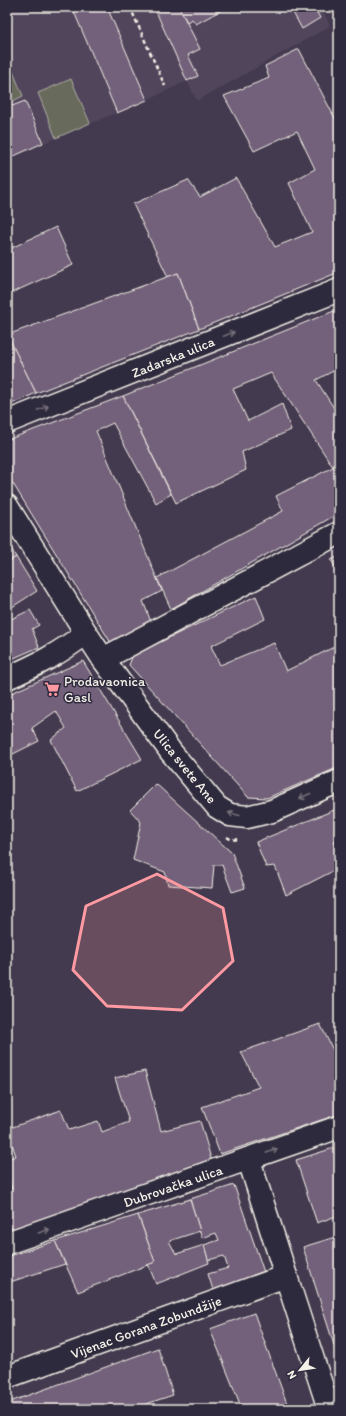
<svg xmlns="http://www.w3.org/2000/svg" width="346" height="1416" viewBox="0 0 346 1416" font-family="Itim,sans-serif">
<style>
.built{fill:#51455c}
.green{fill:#676a5c;stroke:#aeaea2}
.building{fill:#73607a;stroke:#f4f1e8}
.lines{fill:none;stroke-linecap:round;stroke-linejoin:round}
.minor-casing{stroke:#f4f1e8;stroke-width:25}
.path{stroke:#f4f1e8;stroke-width:2.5;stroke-dasharray:4 3;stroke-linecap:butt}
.minor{stroke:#2f2a3d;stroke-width:22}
.oneway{stroke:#747079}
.marked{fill:#ff9aa2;fill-opacity:0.2;stroke:#ff9aa2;stroke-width:3;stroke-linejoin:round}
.labels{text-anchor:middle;stroke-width:3;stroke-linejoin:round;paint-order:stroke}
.street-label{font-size:14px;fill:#f4f1e8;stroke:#2f2a3d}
.poi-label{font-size:14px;fill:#f4f1e8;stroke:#2f2a3d;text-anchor:start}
</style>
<rect width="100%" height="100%" fill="#433a4f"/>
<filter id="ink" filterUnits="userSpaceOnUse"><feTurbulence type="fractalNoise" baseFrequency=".025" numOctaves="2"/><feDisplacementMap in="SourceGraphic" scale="8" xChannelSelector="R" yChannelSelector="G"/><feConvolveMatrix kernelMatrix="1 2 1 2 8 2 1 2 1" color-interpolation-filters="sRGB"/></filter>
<g filter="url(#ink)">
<!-- built -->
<path class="built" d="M 7,7 L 321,7 L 330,26 L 197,101 L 187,81 L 147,100 L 44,143 L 7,161 Z"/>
<!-- green -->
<g class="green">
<path d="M 7,57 L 23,96 L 7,104 Z"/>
<path d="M 71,79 L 90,123 L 56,138 L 38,93 Z"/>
</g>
<!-- building -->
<g class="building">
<path d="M 72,7 L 107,7 L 147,100 L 117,113 Z"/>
<path d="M 154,7 L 179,7 L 200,49 L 188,55 L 198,76 L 187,81 Z"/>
<path d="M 179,7 L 227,7 L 196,24 L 192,19 L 187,22 Z"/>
<path d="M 290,7 L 314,7 L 320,18 L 302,29 Z"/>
<path d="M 299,49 L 339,126 L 339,272 L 199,329 L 178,273 L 168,277 L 133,204 L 188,180 L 200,197 L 236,178 L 275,247 L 312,232 L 289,183 L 315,169 L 297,131 L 254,151 L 224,96 L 269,78 L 265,66 Z"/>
<path d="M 25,101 L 43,143 L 7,159 L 7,108 Z"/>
<path d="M 56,227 L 73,265 L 7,295 L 7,250 Z"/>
<path d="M 178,273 L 199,329 L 36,393 L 7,335 Z"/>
<path d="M 339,309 L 339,368 L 316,380 L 339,416 L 339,464 L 333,467 L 271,373 L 233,389 L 248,421 L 282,404 L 291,430 L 242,452 L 246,470 L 176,503 L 123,396 Z"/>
<path d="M 7,334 L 36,393 L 7,406 Z"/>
<path d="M 123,396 L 171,494 L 156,503 L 113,423 L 96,431 L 162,591 L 143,601 L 151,622 L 111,643 L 7,474 L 7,440 Z"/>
<path d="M 339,464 L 339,513 L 171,609 L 157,578 L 283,511 L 276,496 Z"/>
<path d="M 7,541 L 16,557 L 7,563 Z"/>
<path d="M 339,556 L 339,574 L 331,560 Z"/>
<path d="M 16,557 L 37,591 L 9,609 L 7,606 L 7,563 Z"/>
<path d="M 256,596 L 265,619 L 211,646 L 220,665 L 274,643 L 286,671 L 338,645 L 339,647 L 339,767 L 267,798 L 248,797 L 129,665 L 133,655 Z"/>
<path d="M 30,610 L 39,625 L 32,629 L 39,647 L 7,661 L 7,621 Z"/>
<path d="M 83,661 L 142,759 L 77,791 L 51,740 L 66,728 L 56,711 L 32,728 L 39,741 L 7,757 L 7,695 Z"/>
<path d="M 156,784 L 232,853 L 245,888 L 232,892 L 222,865 L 214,865 L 212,888 L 168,885 L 165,872 L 133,860 L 141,822 L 130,810 Z"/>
<path d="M 339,808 L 339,839 L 334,841 L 339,856 L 339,868 L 286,895 L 275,866 L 266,867 L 256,842 Z"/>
<path d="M 320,1024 L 339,1062 L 339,1114 L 220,1154 L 202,1107 L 259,1087 L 241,1052 Z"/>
<path d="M 145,1071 L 161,1131 L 200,1121 L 212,1162 L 7,1234 L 7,1190 L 12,1189 L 7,1170 L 7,1159 L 16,1156 L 7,1129 L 61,1110 L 69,1130 L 98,1121 L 102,1132 L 129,1122 L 115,1078 Z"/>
<path d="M 337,1147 L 339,1154 L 339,1215 L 317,1223 L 296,1160 Z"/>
<path d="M 234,1185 L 265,1275 L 214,1293 L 208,1274 L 228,1268 L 224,1256 L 208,1260 L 204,1245 L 219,1240 L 216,1233 L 202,1238 L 190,1199 Z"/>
<path d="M 190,1199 L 200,1231 L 169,1241 L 176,1254 L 204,1245 L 209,1263 L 156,1284 L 148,1264 L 155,1262 L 138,1215 Z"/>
<path d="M 138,1215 L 155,1262 L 78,1292 L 55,1241 Z"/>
<path d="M 339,1236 L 339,1361 L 303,1247 Z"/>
<path d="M 55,1241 L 65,1264 L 7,1283 L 7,1257 Z"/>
<path d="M 254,1313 L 289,1409 L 242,1409 L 210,1329 Z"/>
<path d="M 158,1348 L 173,1395 L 131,1409 L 7,1409 L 7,1403 Z"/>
</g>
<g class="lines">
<!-- minor casing -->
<g class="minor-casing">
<g id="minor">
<path d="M 7,422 L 339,290"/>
<path d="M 7,506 L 86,633 L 103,659 L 171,752 L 217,807 L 230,815 L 247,817 L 272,811 L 339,781"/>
<path d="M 103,659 L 339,533"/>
<path d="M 7,678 C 37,665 59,654 86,633"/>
<path d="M 249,1160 L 286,1276"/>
<path d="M 7,1243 L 339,1127"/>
<path d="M 7,1377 L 286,1276 L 329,1409"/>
</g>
</g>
<!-- path -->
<g class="path">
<path d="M 130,7 L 165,86"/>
<path d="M 227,837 L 232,840 L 240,839"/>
</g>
<!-- minor -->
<use href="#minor" class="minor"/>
</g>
<!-- one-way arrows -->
<defs><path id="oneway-shaft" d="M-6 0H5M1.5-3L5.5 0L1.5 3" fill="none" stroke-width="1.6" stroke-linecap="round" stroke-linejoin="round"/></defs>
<g class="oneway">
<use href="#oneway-shaft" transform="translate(229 334) rotate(-22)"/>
<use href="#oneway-shaft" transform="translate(43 408) rotate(-22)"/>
<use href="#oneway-shaft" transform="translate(305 796) rotate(156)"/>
<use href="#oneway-shaft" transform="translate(234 814) rotate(-166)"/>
<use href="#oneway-shaft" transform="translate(272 1151) rotate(-20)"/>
<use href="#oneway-shaft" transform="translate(44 1231) rotate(-19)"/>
</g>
</g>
<!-- marked area -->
<path class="marked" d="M 157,874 L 223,908 L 233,961 L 182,1010 L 107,1006 L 73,970 L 86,906 Z"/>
<!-- icons -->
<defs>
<g id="supermarket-bare" transform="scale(1.2)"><path d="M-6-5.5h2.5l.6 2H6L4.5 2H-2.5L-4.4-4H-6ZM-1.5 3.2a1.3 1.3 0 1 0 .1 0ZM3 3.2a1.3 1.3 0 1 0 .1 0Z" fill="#ff9aa2" stroke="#2f2a3d" stroke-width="2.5" paint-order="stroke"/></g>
</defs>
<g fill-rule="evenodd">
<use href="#supermarket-bare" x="52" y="689"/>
</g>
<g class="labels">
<!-- street labels -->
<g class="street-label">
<text transform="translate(173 357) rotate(-22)" y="5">Zadarska ulica</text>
<text transform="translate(185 766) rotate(51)" y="5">Ulica svete Ane</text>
<text transform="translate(173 1186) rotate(-19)" y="5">Dubrovačka ulica</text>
<text transform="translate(146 1327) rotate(-20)" y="5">Vijenac Gorana Zobundžije</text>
</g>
<!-- poi labels -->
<g class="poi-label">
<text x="64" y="686">Prodavaonica<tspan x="64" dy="16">Gasl</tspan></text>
</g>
</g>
<!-- margin -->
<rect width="346" height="1416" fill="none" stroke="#2f2a3d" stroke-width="24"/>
<rect x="12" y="12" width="322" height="1392" fill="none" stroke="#f4f1e8" stroke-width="1.5" filter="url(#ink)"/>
<!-- north arrow -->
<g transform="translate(300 1370) rotate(240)" stroke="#2f2a3d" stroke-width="3" paint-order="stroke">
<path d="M0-3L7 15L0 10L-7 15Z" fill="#f4f1e8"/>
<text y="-6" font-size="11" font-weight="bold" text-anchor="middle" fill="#f4f1e8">N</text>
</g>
</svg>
